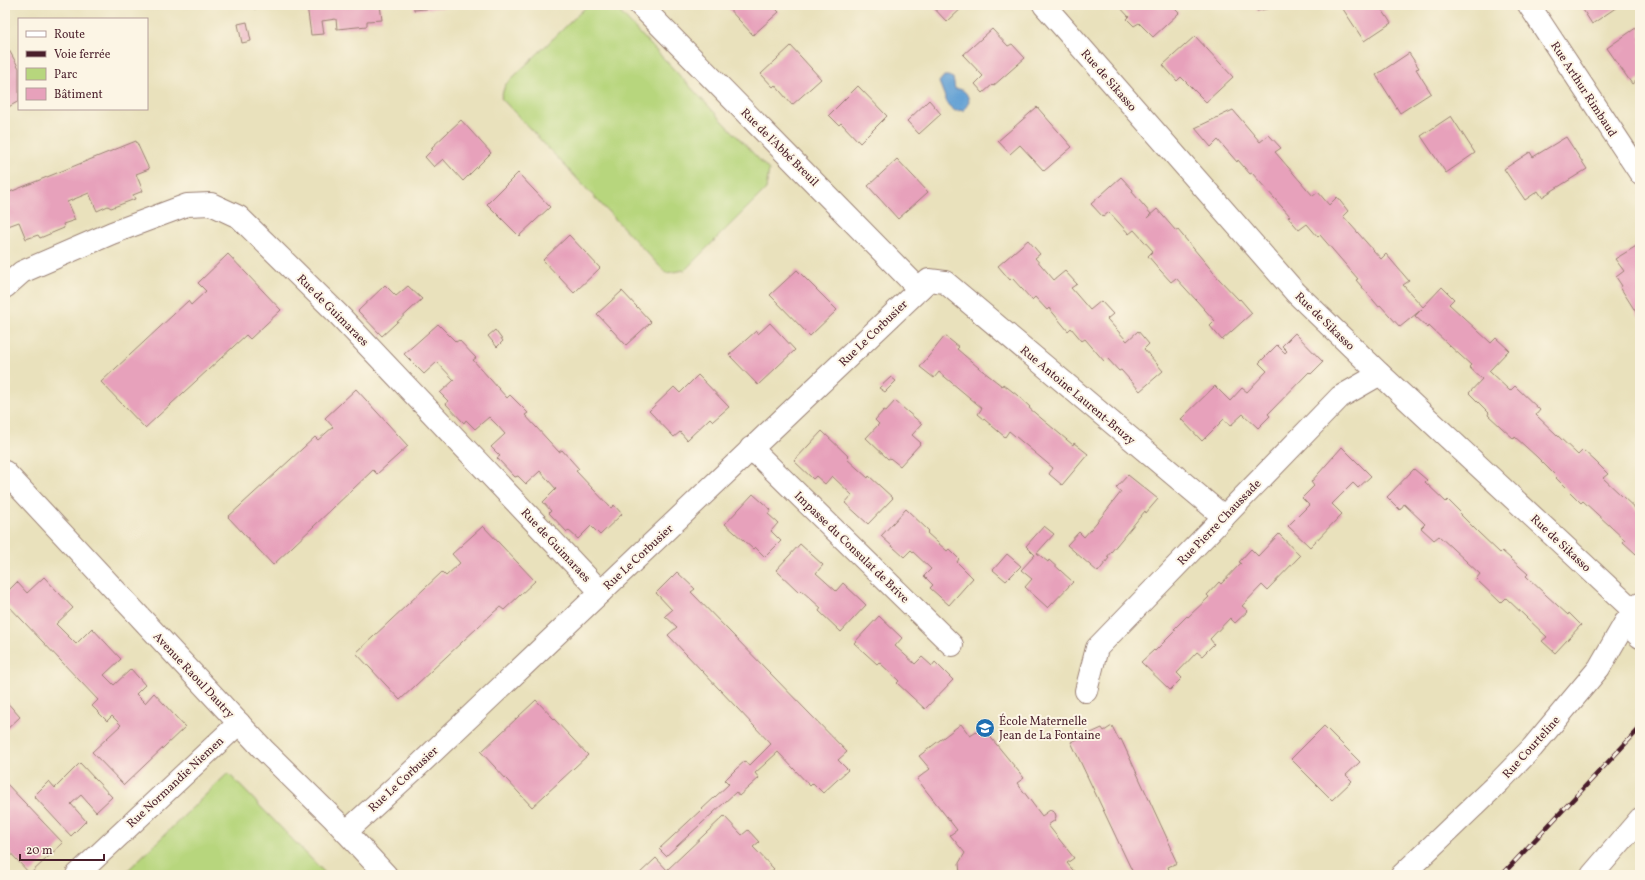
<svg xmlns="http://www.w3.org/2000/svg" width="1645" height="880" viewBox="0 0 1645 880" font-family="Vollkorn,serif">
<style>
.green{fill:#b7d67d;stroke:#807a54}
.water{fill:#62a0d4;stroke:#566080}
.building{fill:#e7a1bb}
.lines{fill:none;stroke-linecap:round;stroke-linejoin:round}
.minor-casing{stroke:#9a8074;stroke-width:24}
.minor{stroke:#fff;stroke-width:22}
.rail-casing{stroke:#4a1f2b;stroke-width:4.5}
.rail{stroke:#fcf5e5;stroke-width:3;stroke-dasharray:9;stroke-linecap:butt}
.labels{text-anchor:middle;stroke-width:4;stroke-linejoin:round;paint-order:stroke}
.street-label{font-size:12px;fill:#4a1f2b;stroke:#fcf5e5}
.poi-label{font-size:12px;fill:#4a1f2b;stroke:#fcf5e5;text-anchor:start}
</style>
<rect width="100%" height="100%" fill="#fcf5e5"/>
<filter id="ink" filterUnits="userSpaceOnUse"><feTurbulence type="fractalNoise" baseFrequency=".025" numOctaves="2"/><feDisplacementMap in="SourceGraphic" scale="8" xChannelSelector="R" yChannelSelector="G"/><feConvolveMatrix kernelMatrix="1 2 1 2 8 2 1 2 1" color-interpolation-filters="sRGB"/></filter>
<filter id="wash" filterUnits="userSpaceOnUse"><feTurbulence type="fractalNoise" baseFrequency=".012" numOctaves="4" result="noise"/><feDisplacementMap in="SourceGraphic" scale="16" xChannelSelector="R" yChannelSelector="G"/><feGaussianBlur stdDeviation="0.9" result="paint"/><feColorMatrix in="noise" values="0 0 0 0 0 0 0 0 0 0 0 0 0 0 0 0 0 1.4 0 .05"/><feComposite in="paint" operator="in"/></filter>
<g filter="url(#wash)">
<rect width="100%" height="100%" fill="#e9e1bc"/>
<!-- green -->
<g class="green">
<path d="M 588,5 L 613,5 L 769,170 L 766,189 L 685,270 L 666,273 L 501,98 L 505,85 Z"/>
<path d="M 228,773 L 327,875 L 123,875 Z"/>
</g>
<!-- water -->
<path class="water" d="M 944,76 L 948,76 L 953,78 L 955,89 C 963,88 968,93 969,102 L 964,110 L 955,111 L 948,105 L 939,82 Z"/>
<g id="blocks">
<!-- building -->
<g class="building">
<path d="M 254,5 L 269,5 L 270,6 L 254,9 Z"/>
<path d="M 307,5 L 380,5 L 382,20 L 367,21 L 367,26 L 337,29 L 336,19 L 322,21 L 324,34 L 311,35 Z"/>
<path d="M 414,5 L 459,5 L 459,6 L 414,10 Z"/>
<path d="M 725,5 L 772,5 L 779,12 L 753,35 Z"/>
<path d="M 931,5 L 965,5 L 947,22 Z"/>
<path d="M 1118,5 L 1171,5 L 1179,13 L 1153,37 L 1139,23 L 1134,26 L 1127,19 L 1129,17 Z"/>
<path d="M 1256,5 L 1269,5 L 1270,8 L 1257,11 Z"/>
<path d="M 1342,5 L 1379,5 L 1391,23 L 1364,41 L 1341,6 Z"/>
<path d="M 1580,5 L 1620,5 L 1592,24 Z"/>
<path d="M 247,22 L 251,41 L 242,43 L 238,24 Z"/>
<path d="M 1640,25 L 1640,78 L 1632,84 L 1607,48 Z"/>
<path d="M 992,29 L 1008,46 L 1012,44 L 1025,58 L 993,86 L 992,85 L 983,93 L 975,84 L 983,76 L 963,55 Z"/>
<path d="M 1195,36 L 1233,77 L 1206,102 L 1181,77 L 1177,81 L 1163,65 Z"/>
<path d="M 791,46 L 821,79 L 792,105 L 775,85 L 773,87 L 761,74 Z"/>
<path d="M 9,50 L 19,68 L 19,101 L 5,109 L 5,53 Z"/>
<path d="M 1409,53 L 1419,68 L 1416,69 L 1431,93 L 1400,113 L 1376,75 Z"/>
<path d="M 858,86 L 887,116 L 860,143 L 841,123 L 839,125 L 829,115 Z"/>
<path d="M 929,100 L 941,114 L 919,134 L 907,121 Z"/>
<path d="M 1037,107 L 1072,147 L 1044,171 L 1020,145 L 1010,154 L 998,141 Z"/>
<path d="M 1233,110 L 1260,142 L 1269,135 L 1281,148 L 1275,152 L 1313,196 L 1318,192 L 1329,205 L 1337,197 L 1348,211 L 1343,216 L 1381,259 L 1386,254 L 1409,281 L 1403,285 L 1423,307 L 1442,287 L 1454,299 L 1449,304 L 1491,343 L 1496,338 L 1509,350 L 1489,371 L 1510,391 L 1515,386 L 1540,410 L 1536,415 L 1578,455 L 1583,450 L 1596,462 L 1608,474 L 1603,478 L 1640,513 L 1640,550 L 1636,554 L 1623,542 L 1625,540 L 1583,501 L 1581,503 L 1556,478 L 1557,477 L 1537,457 L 1515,437 L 1514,439 L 1488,415 L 1489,413 L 1469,393 L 1482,379 L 1469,367 L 1471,365 L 1450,346 L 1429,326 L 1428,328 L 1415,316 L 1422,309 L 1400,327 L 1380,305 L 1379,307 L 1356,280 L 1358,279 L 1320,235 L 1318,237 L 1307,224 L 1299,230 L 1288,217 L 1290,216 L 1252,173 L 1250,174 L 1238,160 L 1237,162 L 1218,140 L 1211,147 L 1195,128 Z"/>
<path d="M 1451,116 L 1475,153 L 1446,173 L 1421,136 Z"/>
<path d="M 461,120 L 491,153 L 463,181 L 443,159 L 434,167 L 425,157 L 433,149 L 431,148 Z"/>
<path d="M 1566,137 L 1587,169 L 1542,197 L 1538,191 L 1525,200 L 1504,169 L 1530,152 L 1533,157 Z"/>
<path d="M 136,141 L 149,169 L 136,174 L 143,191 L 133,195 L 135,199 L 111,208 L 108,206 L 97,211 L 89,193 L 67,202 L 75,220 L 63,224 L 64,228 L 40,238 L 38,235 L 26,239 L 19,222 L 8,226 L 5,219 L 5,194 Z"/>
<path d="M 897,159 L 928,192 L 898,219 L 868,186 Z"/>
<path d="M 518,173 L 550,207 L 519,236 L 487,204 Z"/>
<path d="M 1121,177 L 1133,190 L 1132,192 L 1151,214 L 1147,218 L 1157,209 L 1176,231 L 1178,230 L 1219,279 L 1239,300 L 1240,299 L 1252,313 L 1222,340 L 1210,326 L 1215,321 L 1176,278 L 1171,282 L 1160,270 L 1148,256 L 1153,251 L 1134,230 L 1129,234 L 1109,212 L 1103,217 L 1091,204 Z"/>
<path d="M 569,235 L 600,268 L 574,293 L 543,260 Z"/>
<path d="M 1028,240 L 1040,254 L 1035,258 L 1054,280 L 1065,271 L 1077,284 L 1071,288 L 1090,310 L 1101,301 L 1113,314 L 1107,319 L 1127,341 L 1138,331 L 1149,344 L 1144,349 L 1163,371 L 1140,391 L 1121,370 L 1119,371 L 1107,358 L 1104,361 L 1085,339 L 1082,341 L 1071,328 L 1068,331 L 1049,308 L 1047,310 L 1035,297 L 1032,300 L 1012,278 L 1010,280 L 998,266 Z"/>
<path d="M 1638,245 L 1640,248 L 1639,317 L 1620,287 L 1622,286 L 1616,277 L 1624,271 L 1615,259 Z"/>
<path d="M 228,254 L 281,310 L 250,339 L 246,335 L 145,428 L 101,382 L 188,301 L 191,305 L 206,291 L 198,283 Z"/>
<path d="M 797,270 L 837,310 L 810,336 L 770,295 Z"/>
<path d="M 385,285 L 396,296 L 408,286 L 422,299 L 382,336 L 358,311 Z"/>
<path d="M 622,291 L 651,322 L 626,345 L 597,314 Z"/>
<path d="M 770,323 L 795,350 L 758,385 L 729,355 L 756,331 L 758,334 Z"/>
<path d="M 438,324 L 456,342 L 459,340 L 476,358 L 473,360 L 507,398 L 510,395 L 528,413 L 525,415 L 559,452 L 562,450 L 570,459 L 579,469 L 576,471 L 611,508 L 614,505 L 622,514 L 600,535 L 591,526 L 578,539 L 568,530 L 567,532 L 549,513 L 551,511 L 543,502 L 556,489 L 540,471 L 526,484 L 518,476 L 515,477 L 497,458 L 500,456 L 491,447 L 505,434 L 497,425 L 489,417 L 475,429 L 466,420 L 464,423 L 446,404 L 448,401 L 440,393 L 454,380 L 437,362 L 424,374 L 404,354 Z"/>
<path d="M 495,330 L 503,341 L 497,347 L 488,336 Z"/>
<path d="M 1295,333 L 1323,362 L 1311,374 L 1309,372 L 1268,414 L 1270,416 L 1258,428 L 1243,414 L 1230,426 L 1224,419 L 1202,441 L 1181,419 L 1215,386 L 1230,401 L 1242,388 L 1247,392 L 1267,371 L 1259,363 L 1277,345 L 1285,353 L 1287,351 L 1282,346 Z"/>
<path d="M 945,336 L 959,347 L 957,349 L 979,368 L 1002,386 L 1003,384 L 1017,395 L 1030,407 L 1029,408 L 1073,445 L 1074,443 L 1088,454 L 1062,485 L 1049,474 L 1053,468 L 1009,431 L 1005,437 L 978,414 L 982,408 L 939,372 L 934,378 L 920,367 Z"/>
<path d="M 698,375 L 729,407 L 713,421 L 710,418 L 687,440 L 680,432 L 674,437 L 649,411 L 674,387 L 680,393 Z"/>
<path d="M 891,377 L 896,381 L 885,392 L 879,388 Z"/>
<path d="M 356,389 L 408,446 L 377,474 L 373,470 L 273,565 L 228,517 L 315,437 L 318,440 L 333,427 L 325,418 Z"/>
<path d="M 895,401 L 922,424 L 912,435 L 921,443 L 900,466 L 890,458 L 888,459 L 866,438 L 879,424 L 875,420 L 884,410 L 886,411 Z"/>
<path d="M 822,431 L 849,457 L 847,459 L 868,478 L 869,476 L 893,498 L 868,524 L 845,503 L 852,495 L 832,476 L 825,484 L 816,476 L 813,479 L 794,461 Z"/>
<path d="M 1342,447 L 1371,476 L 1358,488 L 1353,483 L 1332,504 L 1342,514 L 1310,547 L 1288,526 L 1309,505 L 1302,498 L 1314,486 L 1311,482 Z"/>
<path d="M 1414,469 L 1427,480 L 1425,482 L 1446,502 L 1448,500 L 1460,512 L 1459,513 L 1479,533 L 1500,553 L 1502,551 L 1528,574 L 1526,576 L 1546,595 L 1568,615 L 1569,613 L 1581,625 L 1555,653 L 1542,641 L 1547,637 L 1506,598 L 1501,603 L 1476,579 L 1480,574 L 1439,536 L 1434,540 L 1421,528 L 1425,524 L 1404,504 L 1400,510 L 1387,497 Z"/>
<path d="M 1128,475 L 1158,499 L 1146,513 L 1145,511 L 1107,557 L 1109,558 L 1098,572 L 1067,545 L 1079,532 L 1084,537 L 1103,515 L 1121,492 L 1116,488 Z"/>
<path d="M 753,494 L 771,510 L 768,514 L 778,523 L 771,531 L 781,541 L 765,557 L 755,547 L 753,549 L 725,524 Z"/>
<path d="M 906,509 L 929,531 L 927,533 L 947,551 L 949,549 L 959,559 L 957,562 L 973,578 L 949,605 L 930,588 L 933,585 L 924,576 L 931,569 L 911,550 L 904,557 L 881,536 Z"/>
<path d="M 483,526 L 535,581 L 504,610 L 500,607 L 493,613 L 400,700 L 356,653 L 442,572 L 446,576 L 460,563 L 452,554 Z"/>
<path d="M 1044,526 L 1054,534 L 1037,553 L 1048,562 L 1049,560 L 1073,582 L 1048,608 L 1025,587 L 1032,579 L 1021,570 L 1035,555 L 1026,546 Z"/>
<path d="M 1279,534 L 1300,556 L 1267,590 L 1262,585 L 1242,606 L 1248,611 L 1235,623 L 1230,618 L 1210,639 L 1214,644 L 1202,656 L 1197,652 L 1177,673 L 1182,678 L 1170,690 L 1141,662 L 1154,650 L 1155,651 L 1176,630 L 1174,629 L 1187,616 L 1188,617 L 1209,597 L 1207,595 L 1219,582 L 1221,584 L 1241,563 L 1239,562 L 1251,549 L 1258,556 Z"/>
<path d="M 800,544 L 823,565 L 816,573 L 836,591 L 843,583 L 866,605 L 841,632 L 819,611 L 821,608 L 801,590 L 799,592 L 776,570 Z"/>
<path d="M 1007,554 L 1021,566 L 1006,581 L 993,570 Z"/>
<path d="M 677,572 L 695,589 L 691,592 L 847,752 L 838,760 L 848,770 L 823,793 L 813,783 L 810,786 L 778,752 L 755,773 L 759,778 L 739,796 L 736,792 L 666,856 L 659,849 L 729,784 L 725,780 L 736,769 L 745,761 L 749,766 L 771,744 L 668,635 L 677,627 L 665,616 L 672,610 L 656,593 Z"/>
<path d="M 44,577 L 73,608 L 56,624 L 76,644 L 92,628 L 121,659 L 104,675 L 114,685 L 131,669 L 145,685 L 136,694 L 145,703 L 154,693 L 185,727 L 124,785 L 92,752 L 121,725 L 112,716 L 107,721 L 92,706 L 98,700 L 5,602 L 5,594 L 17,582 L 27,593 Z"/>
<path d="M 879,616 L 902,638 L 895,646 L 915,664 L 922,657 L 932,666 L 935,662 L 953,680 L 925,709 L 897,683 L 899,681 L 879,662 L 877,664 L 854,643 Z"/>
<path d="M 5,700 L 20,717 L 5,731 Z"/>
<path d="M 536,700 L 588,755 L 532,807 L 481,752 Z"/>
<path d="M 961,724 L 970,736 L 983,728 L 1024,778 L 1017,783 L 1042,816 L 1050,810 L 1055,813 L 1056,816 L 1055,820 L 1048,825 L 1074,858 L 1067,863 L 1077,875 L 960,875 L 959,863 L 965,853 L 950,835 L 957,830 L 917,779 L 930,769 L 919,756 Z"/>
<path d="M 1112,726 L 1119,740 L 1121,739 L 1172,849 L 1171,850 L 1177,863 L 1168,867 L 1169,870 L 1159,875 L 1134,875 L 1071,742 L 1102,728 L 1104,731 Z"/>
<path d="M 1324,726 L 1360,762 L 1346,775 L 1352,781 L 1332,800 L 1291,759 Z"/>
<path d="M 80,763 L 112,797 L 96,812 L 81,795 L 71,804 L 86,821 L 71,836 L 34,796 L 49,781 L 55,788 Z"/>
<path d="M 5,782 L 63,843 L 30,874 L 5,847 Z"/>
<path d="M 724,816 L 742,835 L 748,830 L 759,842 L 753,847 L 774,869 L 767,875 L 638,875 L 656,858 L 667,870 Z"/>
</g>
</g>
</g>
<g filter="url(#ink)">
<use href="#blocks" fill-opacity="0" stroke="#9a8074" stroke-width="1"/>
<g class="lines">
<!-- minor casing -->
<g class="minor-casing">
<g id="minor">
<path d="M 640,5 L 919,289"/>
<path d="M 1044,5 L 1296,293 L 1380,374 L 1634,611"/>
<path d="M 1529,5 L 1640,173"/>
<path d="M 5,287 L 22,272 L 112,233 L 187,205 L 211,204 L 239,217 L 337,313 L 601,592"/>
<path d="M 751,448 L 952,645"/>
<path d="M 5,472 L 263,749 L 334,819 L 386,875"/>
<path d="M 1625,623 L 1640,637"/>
<path d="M 1086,691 L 1097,648 L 1340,397 L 1380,374"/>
<path d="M 346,832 L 418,766 L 929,280 L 945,282 L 1224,517"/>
<path d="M 77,875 L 239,723"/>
<path d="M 1402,875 L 1500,781 L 1532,748 L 1599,668 L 1625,623 L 1640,604"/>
<path d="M 1592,875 L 1640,819"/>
</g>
</g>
<!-- minor -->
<use href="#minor" class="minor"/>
<!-- rail casing -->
<g class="rail-casing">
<path id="rail" d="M 1502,875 L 1640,728"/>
</g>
<!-- rail -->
<use href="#rail" class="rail"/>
</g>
</g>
<!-- icons -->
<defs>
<g id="school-disc" transform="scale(1)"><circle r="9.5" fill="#1f6fb2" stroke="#fcf5e5"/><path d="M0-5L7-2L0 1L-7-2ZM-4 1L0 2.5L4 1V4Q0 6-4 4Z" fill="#fff"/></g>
</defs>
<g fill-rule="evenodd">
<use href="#school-disc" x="985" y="728"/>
</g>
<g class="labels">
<!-- street labels -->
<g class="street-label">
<text transform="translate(1109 80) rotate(49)" y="4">Rue de Sikasso</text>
<text transform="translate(1584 89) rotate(57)" y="4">Rue Arthur Rimbaud</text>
<text transform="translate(780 147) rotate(45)" y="4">Rue de l'Abbé Breuil</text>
<text transform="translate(333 310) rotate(45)" y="4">Rue de Guimaraes</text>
<text transform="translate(1325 321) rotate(44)" y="4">Rue de Sikasso</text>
<text transform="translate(873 333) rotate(-44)" y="4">Rue Le Corbusier</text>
<text transform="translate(1078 395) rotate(40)" y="4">Rue Antoine Laurent-Bruzy</text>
<text transform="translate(1219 522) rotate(-46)" y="4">Rue Pierre Chaussade</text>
<text transform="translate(1561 543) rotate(43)" y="4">Rue de Sikasso</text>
<text transform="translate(556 545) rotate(47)" y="4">Rue de Guimaraes</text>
<text transform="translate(852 547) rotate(44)" y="4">Impasse du Consulat de Brive</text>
<text transform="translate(638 557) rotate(-43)" y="4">Rue Le Corbusier</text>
<text transform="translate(194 675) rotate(47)" y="4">Avenue Raoul Dautry</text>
<text transform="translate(1531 747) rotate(-48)" y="4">Rue Courteline</text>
<text transform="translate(403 779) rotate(-43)" y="4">Rue Le Corbusier</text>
<text transform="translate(175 782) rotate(-43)" y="4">Rue Normandie Niemen</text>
</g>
<!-- poi labels -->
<g class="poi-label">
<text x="999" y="725">École Maternelle<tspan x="999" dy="14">Jean de La Fontaine</tspan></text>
</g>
</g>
<!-- margin -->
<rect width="1645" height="880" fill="none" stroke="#fcf5e5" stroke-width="20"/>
<!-- legend -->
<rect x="18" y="18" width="130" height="92" fill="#fcf5e5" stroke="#b59f9b"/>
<rect x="26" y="31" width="20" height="6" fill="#ffffff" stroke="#b59f9b"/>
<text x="54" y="38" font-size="12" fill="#4a1f2b">Route</text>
<rect x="26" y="51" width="20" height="6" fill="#4a1f2b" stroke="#b59f9b"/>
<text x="54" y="58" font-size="12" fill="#4a1f2b">Voie ferrée</text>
<rect x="26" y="68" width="20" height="12" fill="#b7d67d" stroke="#b59f9b"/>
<text x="54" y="78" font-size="12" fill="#4a1f2b">Parc</text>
<rect x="26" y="88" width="20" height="12" fill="#e7a1bb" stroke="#b59f9b"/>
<text x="54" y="98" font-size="12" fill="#4a1f2b">Bâtiment</text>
<!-- scale -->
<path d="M20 854v6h84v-6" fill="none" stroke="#4a1f2b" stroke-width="2"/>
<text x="26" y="854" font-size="12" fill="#4a1f2b" stroke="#fcf5e5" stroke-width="3" paint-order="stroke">20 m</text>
</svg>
